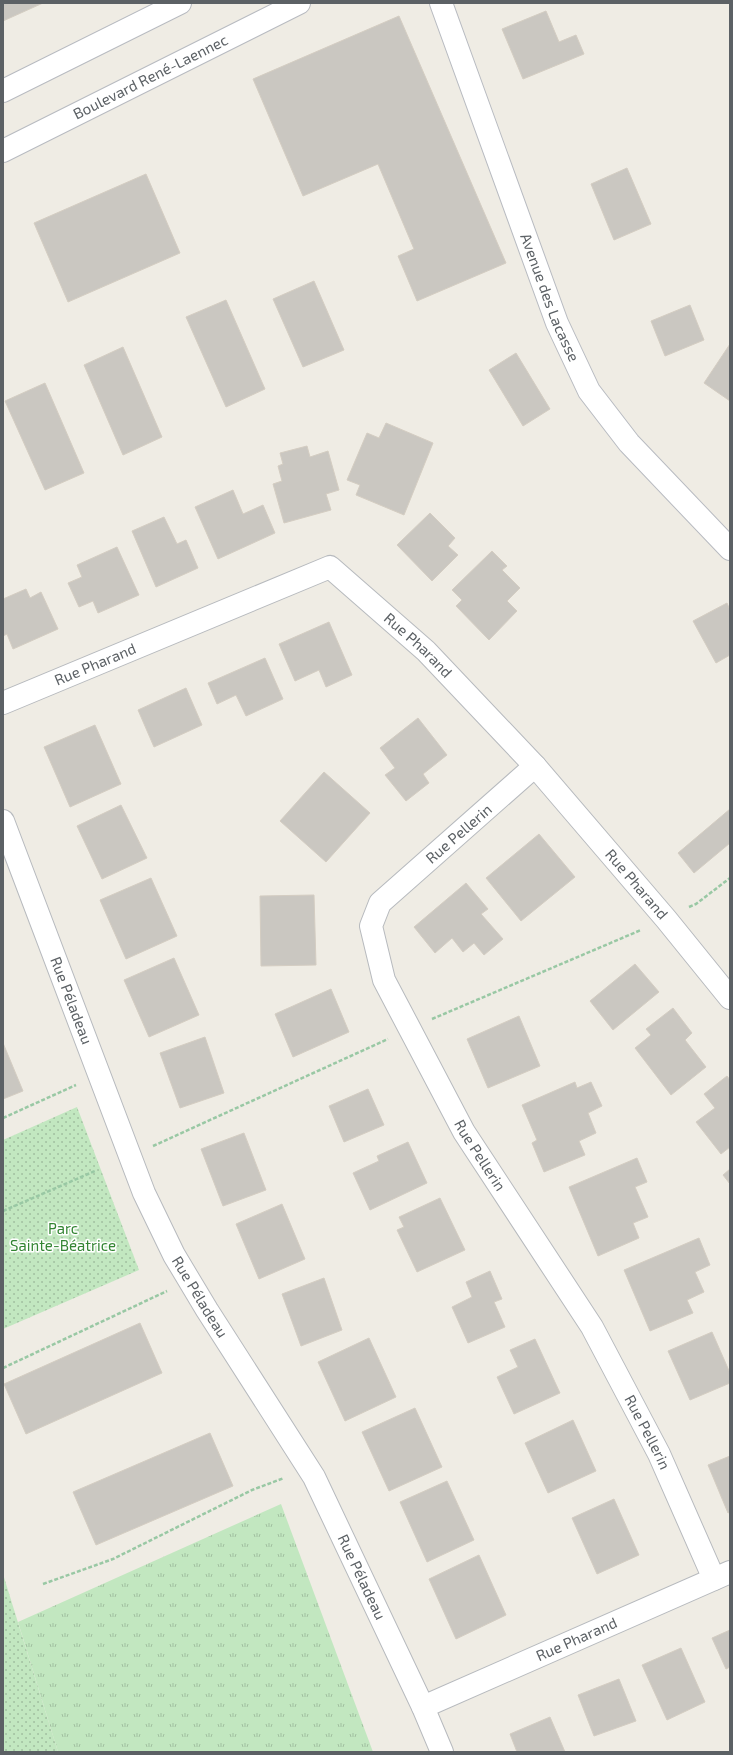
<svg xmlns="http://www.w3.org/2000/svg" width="733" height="1755" viewBox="0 0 733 1755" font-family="'Exo 2',sans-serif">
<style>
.grass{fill:url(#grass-tufts)}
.park{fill:url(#park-dots)}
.building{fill:#cac7c1;stroke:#d4cdc2}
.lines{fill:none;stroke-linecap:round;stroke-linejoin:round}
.street-casing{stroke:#b7babe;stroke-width:24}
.secondary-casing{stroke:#b8bbc1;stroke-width:24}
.path{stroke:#99c8a4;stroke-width:2.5;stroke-dasharray:4 2;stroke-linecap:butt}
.street{stroke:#fff;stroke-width:22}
.secondary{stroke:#fff;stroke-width:22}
.labels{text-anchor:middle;stroke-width:3;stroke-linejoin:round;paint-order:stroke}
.street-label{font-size:15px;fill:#5c6165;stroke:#fff}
.park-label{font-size:15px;fill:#338533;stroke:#fff}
</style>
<defs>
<pattern id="grass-tufts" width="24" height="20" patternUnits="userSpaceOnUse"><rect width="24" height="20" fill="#c2e7c0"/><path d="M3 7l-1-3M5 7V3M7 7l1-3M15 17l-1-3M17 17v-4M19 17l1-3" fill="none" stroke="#a1bfa0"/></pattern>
<pattern id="park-dots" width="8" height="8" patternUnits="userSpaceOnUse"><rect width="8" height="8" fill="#c2e7c0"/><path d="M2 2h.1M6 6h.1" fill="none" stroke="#a1bfa0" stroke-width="1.8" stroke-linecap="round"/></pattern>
</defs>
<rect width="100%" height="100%" fill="#efece4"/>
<!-- grass -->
<path class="grass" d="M 281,1504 L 373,1752 L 58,1752 L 18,1622 Z"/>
<!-- park -->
<g class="park">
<path d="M 77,1107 L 139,1270 L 3,1329 L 3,1140 Z"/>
<path d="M 3,1574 L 58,1752 L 3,1752 Z"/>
</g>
<!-- building -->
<g class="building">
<path d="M 3,3 L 43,3 L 3,21 Z"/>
<path d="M 546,11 L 559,42 L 576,35 L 584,54 L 523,79 L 502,29 Z"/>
<path d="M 399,16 L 506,263 L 417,301 L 398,256 L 414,249 L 378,164 L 303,196 L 253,79 Z"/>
<path d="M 627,168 L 651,224 L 614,240 L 591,184 Z"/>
<path d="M 146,174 L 180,253 L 68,302 L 34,223 Z"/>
<path d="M 314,281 L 344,350 L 303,367 L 273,299 Z"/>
<path d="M 226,300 L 265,389 L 226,407 L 186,317 Z"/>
<path d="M 690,305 L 704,340 L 665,356 L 651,321 Z"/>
<path d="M 730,344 L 730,401 L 704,383 Z"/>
<path d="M 123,347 L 162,437 L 123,455 L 84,365 Z"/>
<path d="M 516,353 L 550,409 L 523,426 L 489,370 Z"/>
<path d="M 45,383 L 84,473 L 45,490 L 5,401 Z"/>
<path d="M 386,423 L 433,443 L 404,515 L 356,495 L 360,485 L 347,480 L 367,433 L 379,438 Z"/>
<path d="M 307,446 L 310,457 L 328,451 L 339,490 L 326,494 L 331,510 L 284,523 L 273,484 L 282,481 L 278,466 L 283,464 L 280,453 Z"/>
<path d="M 233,490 L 243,514 L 263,505 L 275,533 L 218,559 L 195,507 Z"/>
<path d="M 430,513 L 455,538 L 448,546 L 458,555 L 432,581 L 397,545 Z"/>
<path d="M 164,517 L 177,544 L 186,540 L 198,568 L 156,587 L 132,531 Z"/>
<path d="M 117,547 L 139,595 L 98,613 L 93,601 L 79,607 L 68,583 L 82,577 L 77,565 Z"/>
<path d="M 492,551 L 507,566 L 502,570 L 520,588 L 507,601 L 517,611 L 489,640 L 456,606 L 462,600 L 452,590 Z"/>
<path d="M 26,589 L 30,598 L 41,592 L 58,629 L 13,649 L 7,634 L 3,636 L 3,599 Z"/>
<path d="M 727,603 L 730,610 L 730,655 L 716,663 L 693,621 Z"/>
<path d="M 329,622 L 352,675 L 326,687 L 319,670 L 295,681 L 279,644 Z"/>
<path d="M 265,658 L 283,699 L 246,716 L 236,695 L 217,704 L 208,683 Z"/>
<path d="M 186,688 L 202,725 L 154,747 L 138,710 Z"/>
<path d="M 418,718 L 447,755 L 423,774 L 429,783 L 406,801 L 385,775 L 395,768 L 380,748 Z"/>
<path d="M 95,725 L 121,784 L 70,807 L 44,747 Z"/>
<path d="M 324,772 L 370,813 L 326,862 L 280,821 Z"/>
<path d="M 121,805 L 147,858 L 102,879 L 77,826 Z"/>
<path d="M 730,809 L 730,843 L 694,873 L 678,853 Z"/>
<path d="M 539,834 L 575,877 L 521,921 L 486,878 Z"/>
<path d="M 151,878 L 177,936 L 126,959 L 100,900 Z"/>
<path d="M 466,883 L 488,909 L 481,914 L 503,939 L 484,955 L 474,943 L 463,952 L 452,938 L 435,953 L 414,927 Z"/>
<path d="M 314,895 L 316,965 L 261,966 L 260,896 Z"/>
<path d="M 174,958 L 199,1015 L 149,1037 L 124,980 Z"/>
<path d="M 635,964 L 659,992 L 613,1030 L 590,1001 Z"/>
<path d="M 331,989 L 349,1032 L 293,1057 L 275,1014 Z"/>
<path d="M 673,1008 L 692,1033 L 685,1040 L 706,1067 L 671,1095 L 635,1048 L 651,1035 L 646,1029 Z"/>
<path d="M 519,1016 L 540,1066 L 488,1088 L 467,1039 Z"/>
<path d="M 205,1037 L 224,1093 L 180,1108 L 160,1053 Z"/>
<path d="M 3,1043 L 23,1091 L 3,1099 Z"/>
<path d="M 727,1076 L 730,1080 L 730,1147 L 721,1154 L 696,1122 L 715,1108 L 704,1094 Z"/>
<path d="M 575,1082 L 577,1088 L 591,1082 L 602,1106 L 588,1113 L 596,1133 L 579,1141 L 585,1155 L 544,1172 L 532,1143 L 537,1140 L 522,1105 Z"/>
<path d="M 368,1089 L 384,1125 L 344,1142 L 329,1106 Z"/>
<path d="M 244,1133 L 266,1190 L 223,1206 L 201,1149 Z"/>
<path d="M 408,1142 L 427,1183 L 370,1210 L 353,1173 L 379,1161 L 377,1156 Z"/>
<path d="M 637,1158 L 647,1182 L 635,1187 L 648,1217 L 633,1223 L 639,1238 L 598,1256 L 569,1187 Z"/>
<path d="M 730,1169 L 730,1184 L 723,1175 Z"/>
<path d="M 440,1198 L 465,1250 L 417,1272 L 397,1230 L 404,1227 L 399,1217 Z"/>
<path d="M 282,1204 L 305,1259 L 259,1279 L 236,1224 Z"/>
<path d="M 699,1238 L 710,1265 L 695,1272 L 704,1292 L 687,1300 L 693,1313 L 650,1331 L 624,1270 Z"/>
<path d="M 490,1271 L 502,1299 L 494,1302 L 505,1327 L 468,1343 L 452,1307 L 472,1297 L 466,1282 Z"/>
<path d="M 324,1278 L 342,1330 L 301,1346 L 282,1294 Z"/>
<path d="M 140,1323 L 162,1373 L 26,1434 L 4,1384 Z"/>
<path d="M 712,1332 L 730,1373 L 730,1383 L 690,1400 L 668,1351 Z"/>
<path d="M 369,1338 L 396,1397 L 345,1421 L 318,1362 Z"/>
<path d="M 535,1339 L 560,1393 L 514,1414 L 497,1377 L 518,1367 L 510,1350 Z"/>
<path d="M 415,1408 L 442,1467 L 389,1491 L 362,1432 Z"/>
<path d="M 573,1420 L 596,1471 L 548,1493 L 525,1443 Z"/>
<path d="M 210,1433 L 233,1486 L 96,1545 L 73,1492 Z"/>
<path d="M 730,1456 L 730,1512 L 728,1513 L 708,1465 Z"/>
<path d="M 447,1481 L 474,1540 L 427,1562 L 400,1502 Z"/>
<path d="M 614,1499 L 639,1555 L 597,1574 L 572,1518 Z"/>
<path d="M 479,1555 L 506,1615 L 456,1639 L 429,1579 Z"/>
<path d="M 730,1630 L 730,1667 L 726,1669 L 712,1638 Z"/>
<path d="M 681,1648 L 705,1702 L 667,1720 L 642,1665 Z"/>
<path d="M 619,1679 L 636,1721 L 594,1736 L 578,1695 Z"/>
<path d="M 550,1717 L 565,1752 L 517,1752 L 510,1734 Z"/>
</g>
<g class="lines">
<!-- street casing -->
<g class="street-casing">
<g id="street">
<path id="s1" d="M 3,703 L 330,567 L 426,651 L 535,766 L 666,919 L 730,998"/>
<path id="s2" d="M 535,766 L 380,903 L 371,926 L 384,980 L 464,1132 L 592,1327 L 659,1454 L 714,1579"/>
<path id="s3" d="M 3,821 L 144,1193 L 174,1255 L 207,1310 L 314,1477 L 423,1707 L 442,1752"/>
<path id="s4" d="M 423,1707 L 730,1572"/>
</g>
</g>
<!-- secondary casing -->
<g class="secondary-casing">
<g id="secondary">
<path id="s5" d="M 441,3 L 557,323 L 589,391 L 629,443 L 730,549"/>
<path d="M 3,91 L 180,3"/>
<path id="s6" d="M 3,151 L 299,3"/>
</g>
</g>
<!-- path -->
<g class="path">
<path d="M 689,907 L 696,904 L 730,878"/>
<path d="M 432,1019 L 641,930"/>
<path d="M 3,1118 L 76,1085"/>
<path d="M 153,1146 L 388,1039"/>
<path d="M 3,1211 L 95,1171"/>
<path d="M 3,1368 L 167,1291"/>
<path d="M 43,1584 L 113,1559 L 252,1490 L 284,1478"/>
</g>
<!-- street -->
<use href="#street" class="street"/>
<!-- secondary -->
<use href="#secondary" class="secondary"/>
</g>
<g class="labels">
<!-- street labels -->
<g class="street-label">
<text dy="5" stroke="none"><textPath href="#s6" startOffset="165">Boulevard René-Laennec</textPath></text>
<text dy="5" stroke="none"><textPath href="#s5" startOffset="314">Avenue des Lacasse</textPath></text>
<text dy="5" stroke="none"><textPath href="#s1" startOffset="472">Rue Pharand</textPath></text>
<text dy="5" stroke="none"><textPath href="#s1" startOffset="100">Rue Pharand</textPath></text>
<text transform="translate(459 834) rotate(-41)" y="5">Rue Pellerin</text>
<text dy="5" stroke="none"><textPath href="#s1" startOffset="796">Rue Pharand</textPath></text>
<text dy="5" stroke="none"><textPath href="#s3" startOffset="192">Rue Péladeau</textPath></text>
<text dy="5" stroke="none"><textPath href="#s2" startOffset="487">Rue Pellerin</textPath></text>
<text dy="5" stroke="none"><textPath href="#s3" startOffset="516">Rue Péladeau</textPath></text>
<text dy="5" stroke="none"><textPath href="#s2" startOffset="811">Rue Pellerin</textPath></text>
<text dy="5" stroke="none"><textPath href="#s3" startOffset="840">Rue Péladeau</textPath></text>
<text dy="5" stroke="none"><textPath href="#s4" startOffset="168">Rue Pharand</textPath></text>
</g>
<!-- park labels -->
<g class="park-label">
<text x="63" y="1234">Parc<tspan x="63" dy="17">Sainte-Béatrice</tspan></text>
</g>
</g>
<!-- border -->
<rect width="733" height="1755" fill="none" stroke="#5c6165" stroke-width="8"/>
</svg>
